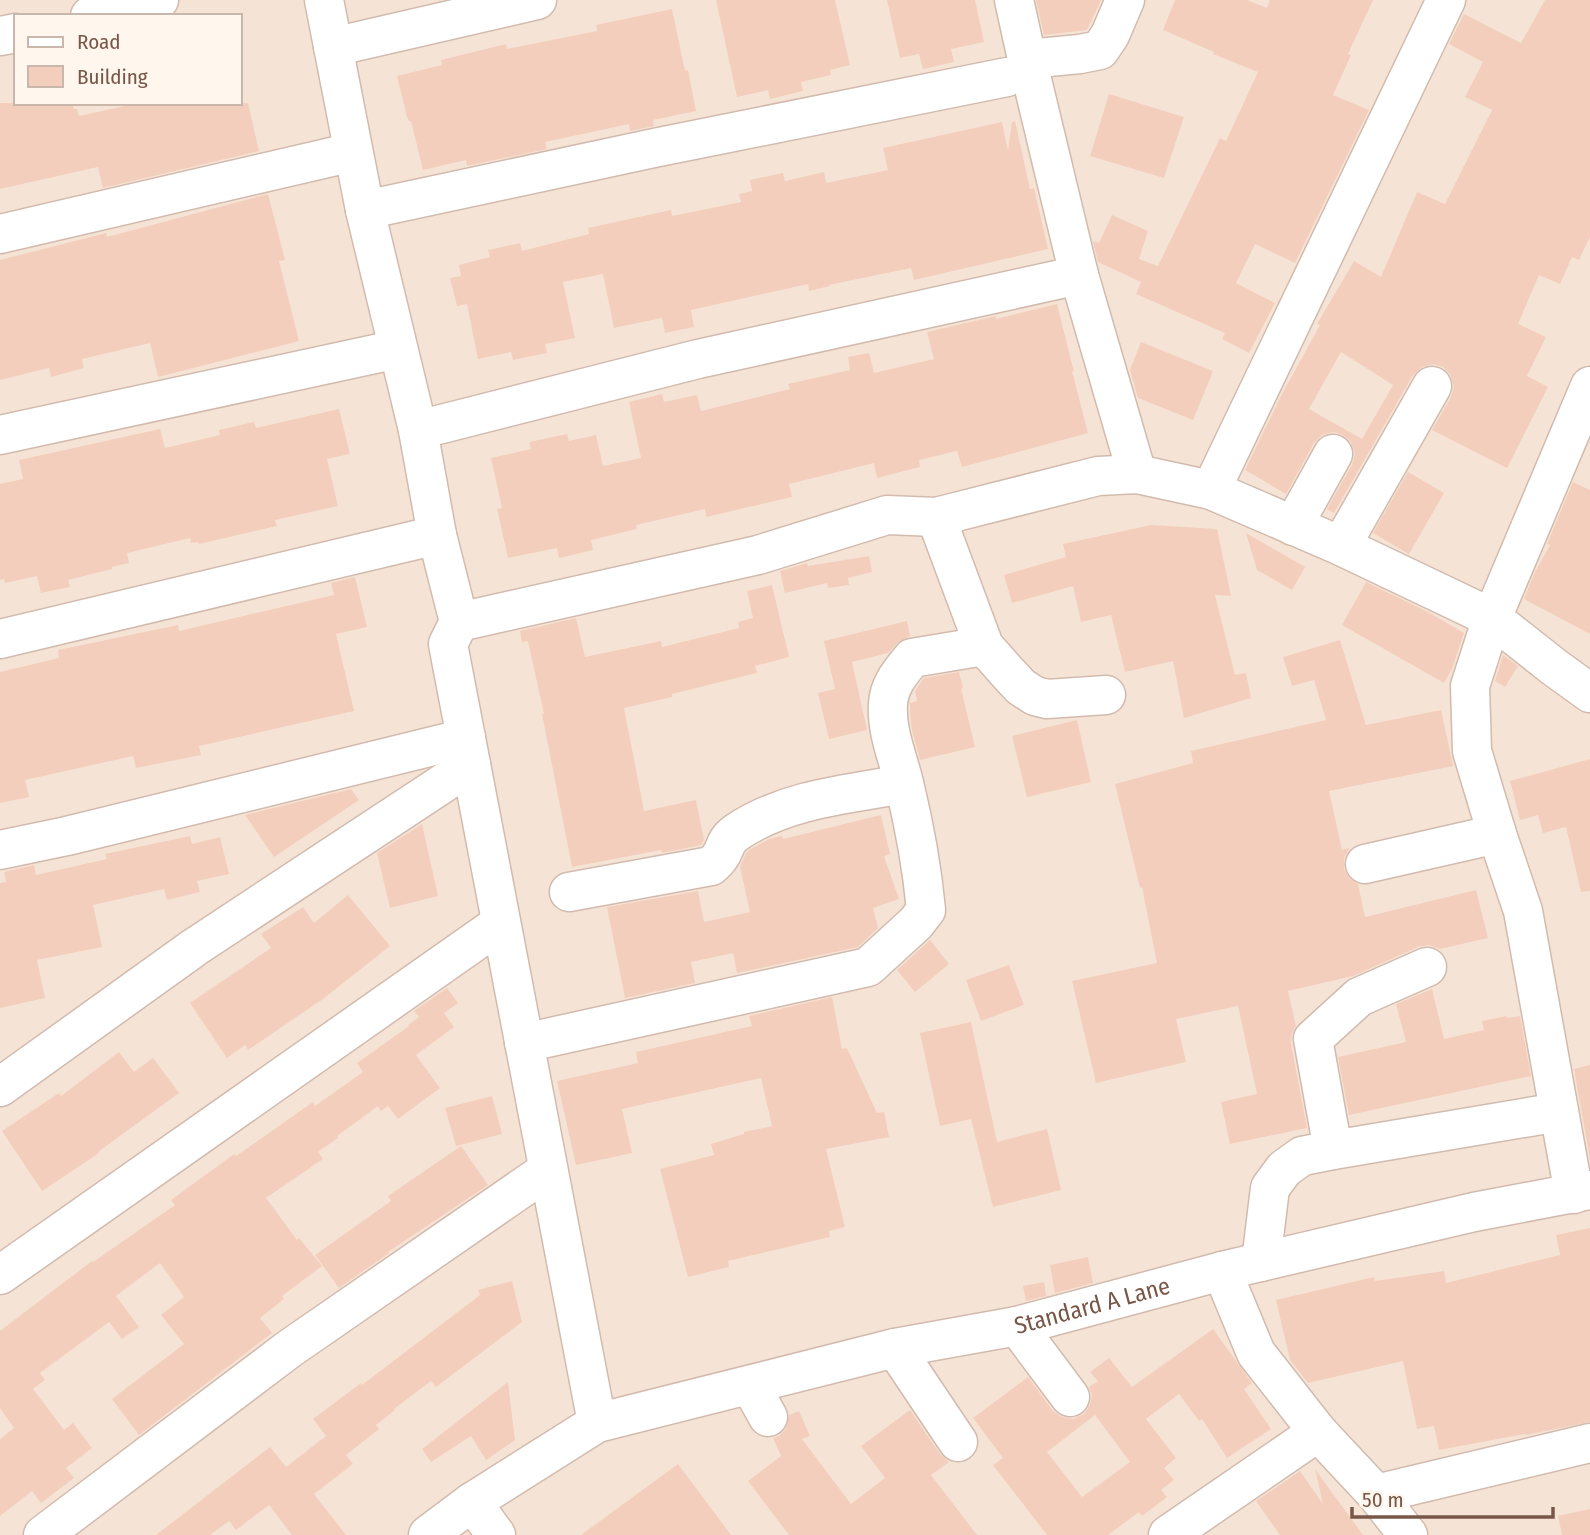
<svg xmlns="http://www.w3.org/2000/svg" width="1590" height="1535" viewBox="0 0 1590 1535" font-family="'Fira Sans Condensed',sans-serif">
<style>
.residential{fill:#f5e4d5;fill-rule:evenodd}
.building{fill:#f4cebd;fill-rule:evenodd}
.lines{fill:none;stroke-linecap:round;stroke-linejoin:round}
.minor-casing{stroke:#d2bbae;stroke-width:41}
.minor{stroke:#fff;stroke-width:38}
.labels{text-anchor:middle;stroke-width:7;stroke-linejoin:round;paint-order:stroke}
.street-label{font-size:24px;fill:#785749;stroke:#fff7ee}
</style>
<rect width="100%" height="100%" fill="#fdf3e7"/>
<!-- residential -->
<path class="residential" d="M 0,0 L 1590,0 L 1590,1535 L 0,1535 ZM 16,16 L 240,16 L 240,103 L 16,103 Z"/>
<!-- building -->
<g class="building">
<path d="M 716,0 L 835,0 L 850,65 L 830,70 L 831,75 L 801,82 L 803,91 L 770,99 L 768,90 L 737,97 Z"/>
<path d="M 887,0 L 975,0 L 984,42 L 951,49 L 954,62 L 923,69 L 919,54 L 900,58 Z"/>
<path d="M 1036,0 L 1101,0 L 1087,30 L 1044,35 Z"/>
<path d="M 1175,0 L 1247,0 L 1267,8 L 1270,0 L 1373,0 L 1348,54 L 1351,55 L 1333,95 L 1369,110 L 1295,263 L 1255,244 L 1236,283 L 1275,303 L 1249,353 L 1222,339 L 1225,333 L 1136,294 L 1141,282 L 1098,262 L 1093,241 L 1099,243 L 1112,215 L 1148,231 L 1139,259 L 1158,266 L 1220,138 L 1226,141 L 1258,72 L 1213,54 L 1214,52 L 1163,30 Z"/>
<path d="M 1545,0 L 1590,0 L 1590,237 L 1579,260 L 1572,257 L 1560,284 L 1539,275 L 1518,324 L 1546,337 L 1527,376 L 1548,387 L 1507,468 L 1432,430 L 1451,397 L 1454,387 L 1450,374 L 1443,367 L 1433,364 L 1422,367 L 1413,375 L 1334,513 L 1327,509 L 1352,465 L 1355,454 L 1351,442 L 1343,435 L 1333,432 L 1322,435 L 1314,443 L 1286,494 L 1245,470 L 1282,394 L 1320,325 L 1317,324 L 1354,261 L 1381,277 L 1417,192 L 1445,204 L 1492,110 L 1465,97 L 1483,62 L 1449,44 L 1464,14 L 1521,43 ZM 1341,352 L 1393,385 L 1362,439 L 1309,409 Z"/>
<path d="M 672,9 L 685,71 L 688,70 L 696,111 L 653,120 L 654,126 L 630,131 L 629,124 L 545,142 L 547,149 L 467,166 L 466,160 L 423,170 L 411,121 L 409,121 L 407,117 L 397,76 L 442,65 L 441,60 L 506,44 L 507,49 L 597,31 L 596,25 Z"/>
<path d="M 1109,94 L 1184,117 L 1164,178 L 1090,156 Z"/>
<path d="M 0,103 L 72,103 L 74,109 L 77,109 L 79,116 L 138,103 L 248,103 L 259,151 L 103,188 L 98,167 L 0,189 Z"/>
<path d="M 1015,121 L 1030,189 L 1034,188 L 1048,249 L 914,280 L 911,268 L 829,285 L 830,286 L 809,291 L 808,284 L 691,310 L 694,327 L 665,333 L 662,318 L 614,328 L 603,274 L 563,282 L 575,338 L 545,344 L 547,353 L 513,360 L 511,352 L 478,359 L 467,304 L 457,306 L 450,278 L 461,276 L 459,265 L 490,257 L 488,250 L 520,243 L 522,251 L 589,234 L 588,228 L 671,210 L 672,216 L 741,202 L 739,194 L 752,191 L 750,180 L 783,173 L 785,181 L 824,172 L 826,183 L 888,170 L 883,148 L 1002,122 L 1008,151 L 1012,122 Z"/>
<path d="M 268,194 L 285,260 L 279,261 L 299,341 L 158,377 L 150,343 L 82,359 L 84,368 L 51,377 L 49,368 L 0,380 L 0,260 L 106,233 L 107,237 Z"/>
<path d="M 1057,304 L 1074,372 L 1072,371 L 1088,433 L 962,467 L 957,451 L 919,460 L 920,467 L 877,478 L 874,463 L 789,484 L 792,497 L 706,517 L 705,509 L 636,525 L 637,529 L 591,540 L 593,550 L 559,558 L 557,548 L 508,558 L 497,509 L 502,508 L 491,458 L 531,449 L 529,442 L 567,434 L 569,441 L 596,435 L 603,466 L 641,458 L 629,402 L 662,394 L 664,402 L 697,395 L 701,411 L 790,389 L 788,384 L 850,370 L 848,357 L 869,353 L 874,373 L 934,359 L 927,332 L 996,316 L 996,319 Z"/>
<path d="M 1141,342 L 1213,371 L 1193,420 L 1138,398 L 1130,370 Z"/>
<path d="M 339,409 L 350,454 L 327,459 L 338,506 L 275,520 L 277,526 L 199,544 L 198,542 L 191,543 L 190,538 L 127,553 L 129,563 L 112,567 L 112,569 L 68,580 L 70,587 L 41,593 L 37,576 L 5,583 L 4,579 L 0,580 L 0,484 L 23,479 L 19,460 L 160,429 L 165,448 L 220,435 L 219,430 L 254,422 L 256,428 Z"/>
<path d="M 1408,472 L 1444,493 L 1409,554 L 1373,533 Z"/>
<path d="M 1573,482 L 1590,490 L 1590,634 L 1524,599 L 1535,572 L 1550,545 L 1547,544 Z"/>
<path d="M 1151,525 L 1217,529 L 1231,596 L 1215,595 L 1235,675 L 1246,673 L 1251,698 L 1184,718 L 1173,661 L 1125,672 L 1111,615 L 1081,622 L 1073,586 L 1012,603 L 1004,575 L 1066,557 L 1063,544 Z"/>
<path d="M 1246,533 L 1305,567 L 1292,590 L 1257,570 Z"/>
<path d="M 869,556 L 872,572 L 848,578 L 849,585 L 828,588 L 827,583 L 785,593 L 780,571 L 807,563 L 808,566 Z"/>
<path d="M 355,577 L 367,627 L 336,634 L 354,711 L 199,746 L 201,755 L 136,768 L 133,756 L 25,780 L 29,797 L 0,803 L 0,672 L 59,658 L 58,650 L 178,625 L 179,631 L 334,595 L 331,583 Z"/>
<path d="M 1366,582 L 1426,611 L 1464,633 L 1452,669 L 1444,683 L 1342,625 Z"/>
<path d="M 772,585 L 789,657 L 755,666 L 757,673 L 672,694 L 672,697 L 624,708 L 644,811 L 696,800 L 704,840 L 701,845 L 662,853 L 661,850 L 572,867 L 542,714 L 544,714 L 528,641 L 522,642 L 520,631 L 576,618 L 585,657 L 661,641 L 662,647 L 739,628 L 738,622 L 753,618 L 747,591 Z"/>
<path d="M 907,621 L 910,636 L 896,644 L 888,653 L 852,662 L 867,730 L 829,739 L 818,693 L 835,689 L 824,641 Z"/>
<path d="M 1340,640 L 1366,725 L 1441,710 L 1453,766 L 1329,791 L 1342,850 L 1349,848 L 1349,849 L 1344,858 L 1344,869 L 1349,878 L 1358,884 L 1365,917 L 1476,890 L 1488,938 L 1440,949 L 1429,945 L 1418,947 L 1353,976 L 1288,991 L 1296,1026 L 1292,1033 L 1291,1043 L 1307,1128 L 1230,1144 L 1221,1102 L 1257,1094 L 1238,1006 L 1176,1019 L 1186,1062 L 1096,1083 L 1072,981 L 1157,963 L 1142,887 L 1140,888 L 1115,784 L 1193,763 L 1191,751 L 1326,720 L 1314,680 L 1292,686 L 1283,657 Z"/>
<path d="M 1503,655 L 1518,666 L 1505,687 L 1495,681 Z"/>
<path d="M 959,672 L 963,688 L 961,689 L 975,747 L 920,760 L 912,730 L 910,713 L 910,703 L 917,701 L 915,691 L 924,678 Z"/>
<path d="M 1077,720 L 1091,782 L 1027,797 L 1012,736 Z"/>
<path d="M 1590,759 L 1590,891 L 1581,892 L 1566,827 L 1543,833 L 1538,815 L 1520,820 L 1510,781 Z"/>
<path d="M 351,789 L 359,800 L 274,857 L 245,815 Z"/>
<path d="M 881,815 L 890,854 L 884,856 L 899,899 L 873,908 L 878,928 L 858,947 L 737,973 L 733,953 L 691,962 L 695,983 L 625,998 L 607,907 L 698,891 L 704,922 L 750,912 L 740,867 L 746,853 L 749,850 L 769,839 L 782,836 L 783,839 Z"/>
<path d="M 422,824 L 438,896 L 390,908 L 377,853 Z"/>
<path d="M 190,836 L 192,844 L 220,837 L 229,874 L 197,881 L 200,892 L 167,900 L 164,889 L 93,905 L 102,947 L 37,960 L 45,998 L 0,1008 L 0,883 L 6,882 L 4,872 L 34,865 L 36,875 L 107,859 L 105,854 Z"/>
<path d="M 348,895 L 390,946 L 323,999 L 248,1050 L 245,1045 L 227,1058 L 190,1003 L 271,948 L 261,934 L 303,907 L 314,923 Z"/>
<path d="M 930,940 L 949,964 L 915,992 L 897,970 Z"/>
<path d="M 1009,965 L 1024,1005 L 981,1021 L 966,980 Z"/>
<path d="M 447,988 L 458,1003 L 444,1013 L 454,1027 L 416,1055 L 440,1088 L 398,1119 L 388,1106 L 381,1111 L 378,1106 L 337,1136 L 338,1138 L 318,1152 L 323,1159 L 266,1198 L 297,1240 L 299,1238 L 322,1266 L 282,1296 L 284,1299 L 260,1318 L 272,1333 L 139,1435 L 112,1399 L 184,1344 L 161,1315 L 184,1297 L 160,1263 L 116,1296 L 139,1327 L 122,1339 L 109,1322 L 40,1373 L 45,1380 L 33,1389 L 64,1430 L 73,1423 L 92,1448 L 66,1468 L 74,1478 L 41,1503 L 32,1491 L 0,1516 L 0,1439 L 14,1428 L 0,1408 L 0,1331 L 92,1261 L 93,1262 L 175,1205 L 171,1200 L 234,1154 L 236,1156 L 313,1102 L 315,1106 L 363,1072 L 357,1063 L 409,1026 L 408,1025 L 419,1017 L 414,1011 Z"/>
<path d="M 1432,989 L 1444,1039 L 1484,1030 L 1482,1021 L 1506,1016 L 1507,1018 L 1520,1016 L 1531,1076 L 1349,1115 L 1338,1057 L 1406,1042 L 1396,1004 Z"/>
<path d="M 832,997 L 842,1049 L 847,1048 L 877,1113 L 884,1112 L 889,1137 L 826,1149 L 845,1227 L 829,1231 L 830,1237 L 728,1261 L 729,1267 L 688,1277 L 660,1169 L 714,1155 L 711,1144 L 744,1134 L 744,1132 L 772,1126 L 761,1078 L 622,1109 L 632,1153 L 576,1165 L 557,1081 L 638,1063 L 636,1052 L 752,1026 L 749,1016 Z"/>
<path d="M 971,1022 L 997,1142 L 1047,1129 L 1061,1190 L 993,1207 L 971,1119 L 940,1126 L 920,1033 Z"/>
<path d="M 119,1052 L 134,1072 L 153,1058 L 179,1093 L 98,1152 L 99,1153 L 42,1191 L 2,1131 L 59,1093 L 61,1096 Z"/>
<path d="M 1590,1065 L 1590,1159 L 1574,1069 Z"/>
<path d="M 492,1096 L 502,1134 L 456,1146 L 445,1108 Z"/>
<path d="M 461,1146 L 488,1185 L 388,1252 L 389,1253 L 339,1288 L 315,1255 L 391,1201 L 388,1196 Z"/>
<path d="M 1590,1228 L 1590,1422 L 1526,1435 L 1525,1434 L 1439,1450 L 1434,1426 L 1417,1429 L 1403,1361 L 1308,1383 L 1290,1360 L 1276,1300 L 1374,1277 L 1375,1281 L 1444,1271 L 1446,1283 L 1560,1255 L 1556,1235 Z"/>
<path d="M 1088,1257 L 1093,1283 L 1055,1293 L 1050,1265 Z"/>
<path d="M 512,1281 L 522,1322 L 436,1387 L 431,1381 L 394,1409 L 395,1410 L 376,1425 L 379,1429 L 346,1455 L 353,1464 L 314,1494 L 346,1535 L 292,1535 L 269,1505 L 236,1530 L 229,1521 L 210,1535 L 156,1535 L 270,1447 L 286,1467 L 326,1436 L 313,1419 L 361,1383 L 362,1385 L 480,1295 L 478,1290 Z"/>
<path d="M 1044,1282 L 1046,1296 L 1026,1301 L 1023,1286 Z"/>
<path d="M 1213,1329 L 1252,1383 L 1244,1389 L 1271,1429 L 1227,1458 L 1202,1419 L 1199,1421 L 1179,1394 L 1146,1419 L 1176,1458 L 1164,1468 L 1174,1480 L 1161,1490 L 1167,1497 L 1142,1516 L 1139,1512 L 1108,1535 L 1047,1535 L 993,1465 L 1003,1458 L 973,1418 L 1028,1377 L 1053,1411 L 1062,1417 L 1073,1419 L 1084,1414 L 1090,1405 L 1092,1395 L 1089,1387 L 1098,1381 L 1090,1372 L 1109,1358 L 1132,1387 ZM 1095,1415 L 1130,1462 L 1082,1497 L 1047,1452 Z"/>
<path d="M 508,1382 L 515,1440 L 486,1460 L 471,1436 L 431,1462 L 422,1449 Z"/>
<path d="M 910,1410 L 940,1454 L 949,1462 L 931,1475 L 977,1535 L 789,1535 L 748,1481 L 781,1456 L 773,1438 L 779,1436 L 786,1429 L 789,1415 L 799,1411 L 810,1436 L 802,1439 L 851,1504 L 885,1478 L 861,1446 Z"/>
<path d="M 678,1464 L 731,1535 L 581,1535 Z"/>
<path d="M 1315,1469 L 1363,1535 L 1280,1535 L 1256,1501 L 1300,1471 L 1323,1504 Z"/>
<path d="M 1590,1509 L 1590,1535 L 1562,1535 L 1558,1516 Z"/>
</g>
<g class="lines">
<!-- minor casing -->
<g class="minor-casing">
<g id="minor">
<path d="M 324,0 L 365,210 L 418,430 L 437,535 L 459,622 L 448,644 L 597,1423"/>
<path d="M 1014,0 L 1027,59 L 1079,275 L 1137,474"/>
<path d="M 90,16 L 159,0"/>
<path d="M 0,36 L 16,33"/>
<path d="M 333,47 L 537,0"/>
<path d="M 1027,59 L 1080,54 L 1100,50 L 1110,35 L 1125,0"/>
<path d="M 365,210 L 654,148 L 1007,77"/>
<path d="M 0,234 L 353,152"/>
<path d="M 418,430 L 698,359 L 1079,275"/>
<path d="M 0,435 L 398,349"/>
<path d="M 1211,490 L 1446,0"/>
<path d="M 936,517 L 984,646 L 1007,672 L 1021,687 L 1035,696 L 1047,699 L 1106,695"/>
<path d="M 1293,526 L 1333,454"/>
<path d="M 1341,546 L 1432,386"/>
<path d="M 459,622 L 758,555 L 887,515 L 936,517 L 1098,476 L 1137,474 L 1211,490 L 1341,546 L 1492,618 L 1554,667 L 1590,693"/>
<path d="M 0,639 L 437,535"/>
<path d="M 0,850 L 67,836 L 466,738"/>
<path d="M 1365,864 L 1497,834"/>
<path d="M 569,892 L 711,866 C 714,863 717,861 719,858 C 727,848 723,842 737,832 C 786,799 848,794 904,784"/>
<path d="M 524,1043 L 868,967 L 916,923 L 926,910 C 922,867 914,824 904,783 C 898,758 886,731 888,704 C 889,685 900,673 912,658 L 984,646"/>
<path d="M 0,1087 L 195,947 L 471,765"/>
<path d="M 1333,1150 L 1313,1039 L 1359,997 L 1427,967"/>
<path d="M 1574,1194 L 1523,911 L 1497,834 L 1472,751 L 1470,686 L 1492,618 L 1590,386"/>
<path d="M 1261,1262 L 1270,1188 L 1284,1169 L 1302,1156 L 1333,1150 L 1559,1112"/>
<path d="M 1222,1271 L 1256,1353 L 1318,1432 L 1376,1494 L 1408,1535"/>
<path d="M 0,1275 L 501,923"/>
<path d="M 1017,1326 L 1070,1397"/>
<path d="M 895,1348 L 958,1442"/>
<path d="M 750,1385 L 768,1417"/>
<path d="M 1376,1494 L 1590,1443"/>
<path d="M 472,1502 L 496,1535"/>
<path d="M 43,1535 L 289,1349 L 548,1170"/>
<path id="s1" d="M 428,1535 L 472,1502 L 597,1423 L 895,1348 L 1017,1326 L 1222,1271 L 1474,1212 L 1590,1190"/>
<path d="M 1168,1535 L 1318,1432"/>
</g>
</g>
<!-- minor -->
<use href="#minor" class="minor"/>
</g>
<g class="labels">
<!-- street labels -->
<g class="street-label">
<text dy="8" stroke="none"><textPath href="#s1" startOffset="712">Standard A Lane</textPath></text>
</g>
</g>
<!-- legend -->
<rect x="14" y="14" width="228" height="91" fill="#fff7ee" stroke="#c9b7ac" stroke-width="2"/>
<rect x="28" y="37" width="35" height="10" fill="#ffffff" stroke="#c9b7ac" stroke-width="2"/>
<text x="77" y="49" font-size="21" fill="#785749">Road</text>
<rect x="28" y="66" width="35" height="21" fill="#f4cebd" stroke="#c9b7ac" stroke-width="2"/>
<text x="77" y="84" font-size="21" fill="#785749">Building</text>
<!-- scale -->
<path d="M1352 1507v10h201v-10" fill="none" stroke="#785749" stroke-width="3.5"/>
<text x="1362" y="1507" font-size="21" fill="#785749" stroke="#fff7ee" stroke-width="5" paint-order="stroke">50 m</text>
</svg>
